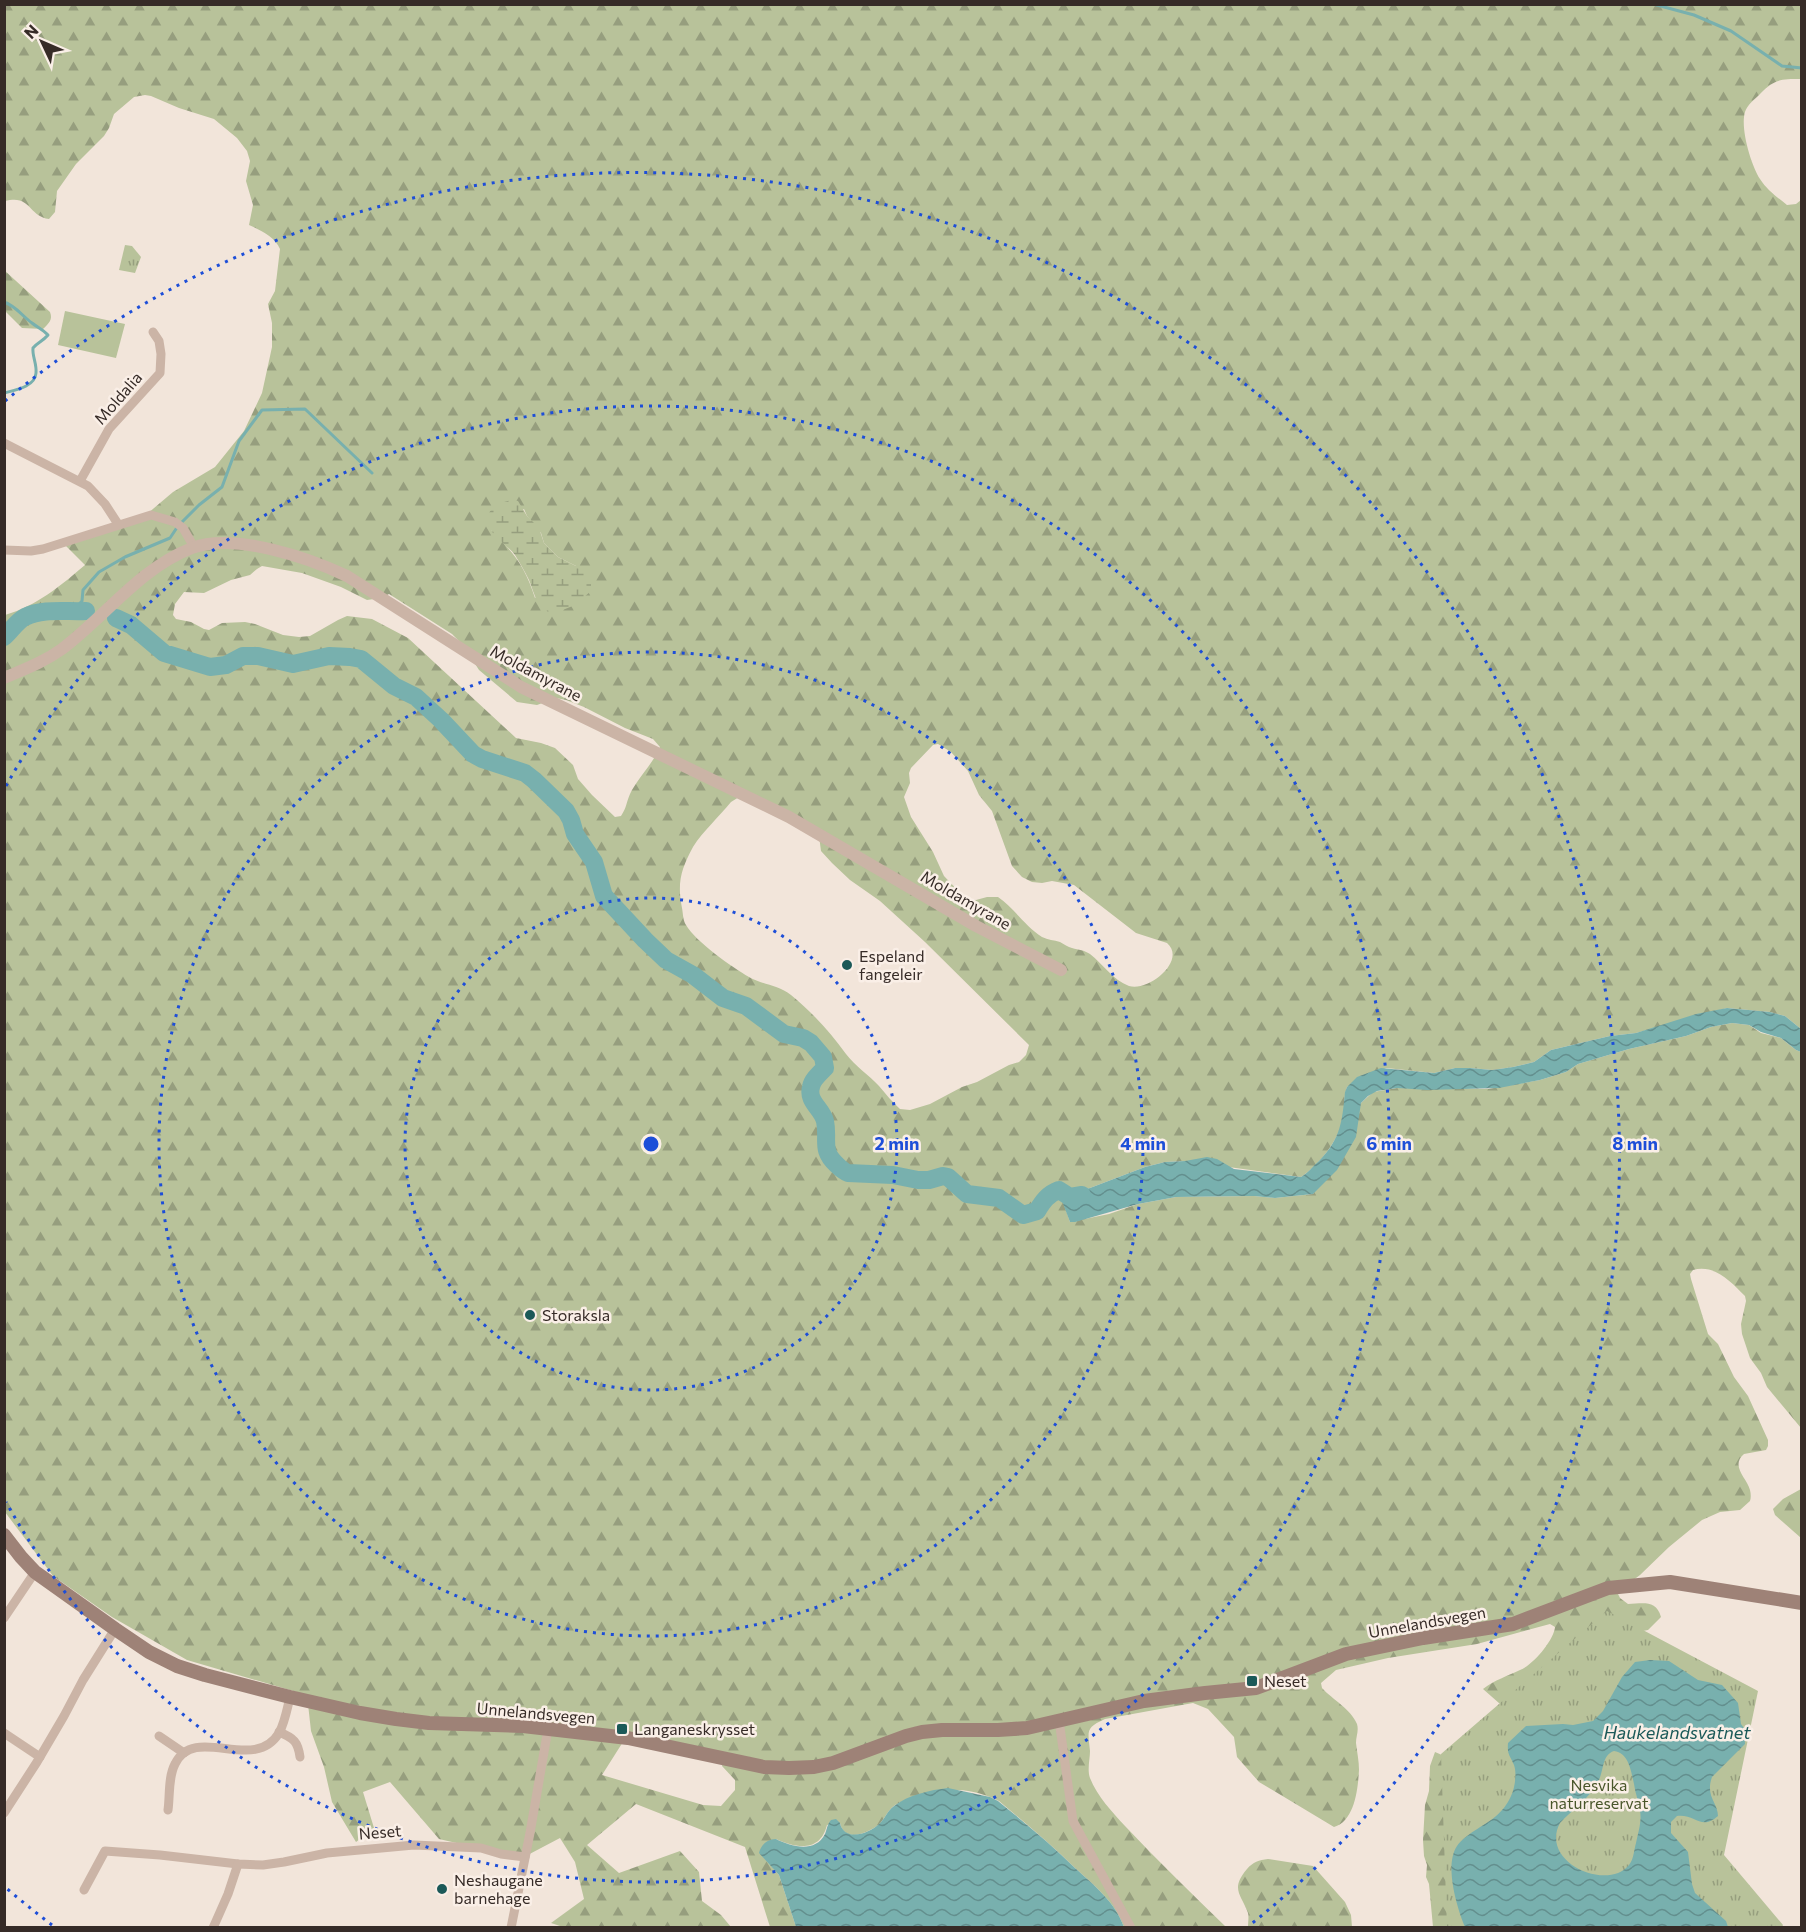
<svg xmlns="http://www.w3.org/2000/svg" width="1806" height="1932" viewBox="0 0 1806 1932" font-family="Commissioner,sans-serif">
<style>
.forest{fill:url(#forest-firs);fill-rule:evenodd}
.wetland{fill:url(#wetland-marsh)}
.park{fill:url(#park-tufts)}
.pitch{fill:#b8c29a}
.water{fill:url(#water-waves);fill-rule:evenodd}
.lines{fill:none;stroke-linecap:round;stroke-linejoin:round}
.stream{stroke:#78b0ae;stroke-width:3}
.river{stroke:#78b0ae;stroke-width:18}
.minor{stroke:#cbb4a6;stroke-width:9}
.tertiary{stroke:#cbb4a6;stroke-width:12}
.secondary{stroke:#9e8277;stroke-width:14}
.ring{fill:none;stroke:#1d4ed8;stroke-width:3;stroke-dasharray:3 6}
.poi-dot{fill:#1b5958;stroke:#faefe7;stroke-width:2}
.labels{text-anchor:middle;stroke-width:5;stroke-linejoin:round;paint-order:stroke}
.street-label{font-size:16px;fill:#362b27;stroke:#faefe7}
.poi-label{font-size:16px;fill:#362b27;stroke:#faefe7;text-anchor:start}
.park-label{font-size:16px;fill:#49562a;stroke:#faefe7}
.water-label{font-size:18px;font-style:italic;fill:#1b5958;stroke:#faefe7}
.centre{fill:#1d4ed8;stroke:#faefe7;stroke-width:3}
.ring-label{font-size:18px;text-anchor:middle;font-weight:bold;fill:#1d4ed8;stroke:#faefe7;stroke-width:5;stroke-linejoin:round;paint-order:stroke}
</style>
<defs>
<pattern id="forest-firs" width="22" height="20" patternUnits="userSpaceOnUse" patternTransform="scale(1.5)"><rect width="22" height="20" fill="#b8c29a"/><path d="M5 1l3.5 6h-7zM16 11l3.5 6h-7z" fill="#969e7e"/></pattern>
<pattern id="wetland-marsh" width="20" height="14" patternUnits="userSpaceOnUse" patternTransform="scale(1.5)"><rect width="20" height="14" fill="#b8c29a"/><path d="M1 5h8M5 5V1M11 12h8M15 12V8" fill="none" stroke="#969e7e"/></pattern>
<pattern id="park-tufts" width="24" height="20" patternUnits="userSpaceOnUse" patternTransform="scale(1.5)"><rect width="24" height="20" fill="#b8c29a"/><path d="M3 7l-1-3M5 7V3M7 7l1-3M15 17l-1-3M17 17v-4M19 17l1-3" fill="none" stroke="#969e7e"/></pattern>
<pattern id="water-waves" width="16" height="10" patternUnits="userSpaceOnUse" patternTransform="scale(1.5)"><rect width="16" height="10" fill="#78b0ae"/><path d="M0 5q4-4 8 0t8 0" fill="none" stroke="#638f8e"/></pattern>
</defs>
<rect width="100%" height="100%" fill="#f2e5da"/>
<!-- forest -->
<g class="forest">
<path d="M 5,5 L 1801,5 L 1801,79 C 1781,79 1774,79 1760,94 C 1755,99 1747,105 1745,112 C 1740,128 1751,165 1760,179 C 1767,190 1777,197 1787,205 L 1796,204 L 1801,200 L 1801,1029 L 1785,1016 L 1770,1012 L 1727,1008 L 1636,1033 L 1610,1036 L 1551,1050 L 1534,1062 L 1513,1067 L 1492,1070 L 1470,1068 L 1455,1068 L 1434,1073 L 1386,1068 L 1347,1087 C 1343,1098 1345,1109 1343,1120 C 1337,1142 1320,1164 1301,1177 L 1185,1161 L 1165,1162 L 1145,1167 L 1090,1188 L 1069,1192 L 1060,1188 L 1059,1190 L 1070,1222 L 1109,1214 L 1138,1204 L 1176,1197 L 1254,1196 L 1275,1198 L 1313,1194 L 1361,1103 L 1373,1092 L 1397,1088 L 1488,1089 L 1540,1080 L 1566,1072 L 1578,1064 L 1629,1049 L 1686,1036 L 1711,1027 L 1732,1023 L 1749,1025 L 1761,1033 L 1781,1038 L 1796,1050 L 1801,1052 L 1801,1428 L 1767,1387 L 1761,1373 L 1750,1358 L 1742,1334 L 1741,1324 L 1746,1301 L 1745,1296 C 1731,1282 1715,1264 1693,1270 L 1690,1274 L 1691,1279 L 1708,1334 L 1718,1344 L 1734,1377 L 1748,1396 L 1768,1440 L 1768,1446 L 1766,1450 L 1744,1454 C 1730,1466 1747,1478 1750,1490 C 1751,1494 1751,1498 1750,1501 L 1740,1510 L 1720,1512 L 1702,1520 L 1669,1547 L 1640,1575 L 1620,1590 L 1618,1594 L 1620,1598 L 1628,1604 C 1642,1604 1656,1599 1661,1617 L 1648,1630 L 1633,1633 L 1508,1711 L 1483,1689 C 1495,1680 1507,1676 1520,1670 C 1533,1665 1554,1640 1555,1627 L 1550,1624 L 1477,1644 L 1388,1658 L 1336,1670 L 1321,1683 L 1322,1688 C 1333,1700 1351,1709 1357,1724 C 1359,1731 1356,1736 1356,1743 C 1357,1752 1359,1761 1359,1770 C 1358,1788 1355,1821 1334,1827 L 1259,1782 L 1237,1757 L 1234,1737 L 1208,1709 L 1193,1703 L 1105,1719 C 1085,1728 1088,1731 1090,1751 C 1090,1759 1087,1770 1090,1778 C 1097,1796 1113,1813 1125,1826 C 1158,1861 1192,1894 1226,1927 L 1124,1927 C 1115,1902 1095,1886 1075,1868 C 1051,1844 1025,1823 999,1801 C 987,1795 971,1790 958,1790 C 943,1789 908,1797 895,1805 C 886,1811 884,1823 874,1828 C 862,1835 844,1841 840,1823 L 827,1825 C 820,1853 796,1848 776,1839 L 760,1853 L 779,1875 L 796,1927 L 770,1927 L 745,1847 L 636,1804 L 587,1845 L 619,1873 L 680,1851 L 699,1872 L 702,1901 L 721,1915 L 731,1927 L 563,1927 L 551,1923 L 584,1899 L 575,1862 L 560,1838 L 522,1858 L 439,1839 L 390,1782 L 363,1792 L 374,1828 L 356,1842 L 332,1802 L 324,1767 L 311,1731 L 307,1695 L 187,1660 L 112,1617 L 53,1576 L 5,1512 L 5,615 C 38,605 59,587 85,565 L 63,543 L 147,514 L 173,492 L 215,467 L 244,431 L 262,393 L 272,347 L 272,323 L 268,304 L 275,291 L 280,249 C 275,237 260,230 249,225 L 253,205 L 246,181 L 250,161 L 247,151 L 237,138 L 214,119 L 179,108 L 151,96 L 145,95 L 134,97 L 114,114 L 109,128 L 104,136 L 76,164 L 57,191 L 55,212 L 49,219 C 28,216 31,194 5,201 ZM 524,509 L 527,516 L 541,533 L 544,543 L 558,557 L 576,566 L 535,598 C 525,566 514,553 491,530 ZM 262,566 L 302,573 L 341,587 L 367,600 L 381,598 L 389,594 L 452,634 L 463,645 L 479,670 L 517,702 L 537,705 L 556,698 L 566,700 L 584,707 L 625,728 L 653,739 L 660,747 C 652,765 637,779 630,794 C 626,803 627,807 621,816 L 615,817 L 592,795 L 578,779 L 573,765 L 555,748 L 541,743 L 516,738 L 408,638 L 372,619 L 347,616 L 338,620 L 310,636 L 299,637 L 283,635 L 255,624 L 245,622 L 222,623 L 209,630 L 204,629 L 191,622 L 176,619 L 173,615 L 175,604 L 184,592 L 204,593 L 231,580 L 250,575 L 257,569 ZM 938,744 L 951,752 L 968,771 L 979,795 L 992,811 L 1012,866 L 1022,877 L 1032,882 L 1042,883 L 1052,881 L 1074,885 L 1136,933 L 1167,943 C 1187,960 1149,992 1129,986 C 1113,980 1103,964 1090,954 C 1084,950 1079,950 1072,948 C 1068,947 1064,944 1060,942 C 1054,940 1048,940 1042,937 C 1025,926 1014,908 998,897 L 987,897 L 976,900 L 966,899 L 944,876 L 933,852 L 911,817 L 904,797 L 910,783 L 909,773 L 911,768 L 933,745 ZM 739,797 L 819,836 L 821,851 L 832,863 L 850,880 L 880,901 L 925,942 L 1029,1045 L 1026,1055 L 1019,1062 L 1009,1065 L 977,1082 L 962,1087 L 930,1104 L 910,1110 L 900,1109 C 892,1102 886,1094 879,1086 C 869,1075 855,1066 846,1054 C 830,1032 812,1012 791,995 C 778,985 763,985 749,977 C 732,967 696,942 686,925 C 683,921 683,913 682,908 C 677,883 681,869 693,847 C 703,831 719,817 731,802 ZM 628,1734 L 723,1762 L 722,1766 L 735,1780 L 735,1790 L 721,1806 L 703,1805 L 602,1775 Z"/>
<path d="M 4,270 L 50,312 C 53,320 49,323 43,329 L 22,328 L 5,311 Z"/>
<path d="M 1801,1489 L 1802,1489 L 1801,1538 L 1775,1515 L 1773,1509 L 1783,1499 Z"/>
<path d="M 1435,1752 L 1442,1755 L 1465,1927 L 1433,1927 L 1429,1884 L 1426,1877 L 1427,1865 L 1424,1856 L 1423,1840 L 1425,1805 L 1429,1791 L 1430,1766 Z"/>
<path d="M 1268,1859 L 1313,1866 L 1345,1902 L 1351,1915 L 1352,1927 L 1248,1927 C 1248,1923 1249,1917 1248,1913 C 1241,1894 1230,1889 1247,1869 C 1253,1862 1259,1860 1268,1859 Z"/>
</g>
<!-- wetland -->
<path class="wetland" d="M 513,500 L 518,501 L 527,516 L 539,528 L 544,543 L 558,557 L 576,566 L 591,580 L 591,591 L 575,605 L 553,614 C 536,607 535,595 529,580 C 525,572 520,563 515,555 C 508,545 486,533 487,518 C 489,507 503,501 513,500 Z"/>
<!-- park -->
<g class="park">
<path d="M 125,245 L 132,246 L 141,257 L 135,273 L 119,270 Z"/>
<path d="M 1607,1611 L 1758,1691 L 1724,1855 L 1783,1925 L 1782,1927 L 1447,1927 L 1441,1754 Z"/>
</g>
<!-- pitch -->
<path class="pitch" d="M 65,311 L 125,324 L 116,358 L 58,345 Z"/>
<!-- water -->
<g class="water">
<path d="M 1727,1008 L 1770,1012 L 1785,1016 L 1801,1029 L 1801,1052 L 1796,1050 L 1781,1038 L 1761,1032 L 1749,1025 L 1732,1023 L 1711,1027 L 1686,1036 L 1629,1049 L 1578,1064 L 1566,1072 L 1540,1080 L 1499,1088 L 1427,1090 L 1397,1088 L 1377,1091 L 1368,1096 L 1361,1103 L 1356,1137 L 1337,1170 L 1313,1194 L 1275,1198 L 1254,1196 L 1176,1197 L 1138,1204 L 1075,1222 L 1070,1222 L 1059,1193 L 1059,1188 L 1064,1188 L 1069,1192 L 1090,1188 L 1145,1167 L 1165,1162 L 1185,1161 L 1207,1157 L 1217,1159 L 1234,1169 L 1301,1177 C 1308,1173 1313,1166 1319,1161 C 1341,1138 1342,1122 1345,1092 L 1347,1087 L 1357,1077 L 1381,1068 L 1434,1073 L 1455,1068 L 1470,1068 L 1492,1070 L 1513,1067 L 1534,1062 L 1551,1050 L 1610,1036 L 1636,1033 L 1696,1014 Z"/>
<path d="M 1650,1660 L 1669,1661 L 1698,1680 L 1722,1685 L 1738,1703 L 1741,1724 L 1744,1728 L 1745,1744 L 1712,1777 C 1705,1797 1718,1802 1718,1816 C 1701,1831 1696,1814 1677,1816 L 1671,1822 L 1671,1833 L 1688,1852 L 1692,1884 L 1695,1893 L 1726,1921 L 1728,1927 L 1465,1927 C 1457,1908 1444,1865 1457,1846 C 1461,1840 1468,1835 1474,1831 C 1490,1821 1503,1814 1511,1796 C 1515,1788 1517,1773 1514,1765 C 1510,1755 1507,1755 1508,1743 L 1526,1726 L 1563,1724 L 1573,1725 L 1593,1721 L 1603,1711 L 1622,1677 L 1635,1662 ZM 1614,1751 C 1629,1753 1631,1771 1634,1784 C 1635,1793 1639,1802 1640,1811 C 1642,1821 1638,1833 1636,1843 C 1634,1849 1634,1859 1629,1865 C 1607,1892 1539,1862 1560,1823 C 1572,1810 1592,1796 1599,1780 C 1604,1769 1602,1755 1614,1751 Z"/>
<path d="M 948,1788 L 990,1797 L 998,1801 C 1025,1823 1051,1844 1075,1868 C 1095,1886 1115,1902 1124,1927 L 796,1927 L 779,1875 L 759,1853 C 761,1845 767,1839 776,1839 C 790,1846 815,1854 825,1834 C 827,1829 827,1825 831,1820 L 836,1819 L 840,1823 C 844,1842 869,1834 879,1824 C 885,1819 887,1811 894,1806 C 908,1795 930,1790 948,1788 Z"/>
</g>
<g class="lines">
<!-- stream -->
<g class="stream">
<path d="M 1653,4 L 1694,15 L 1731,31 L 1782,66 L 1802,68"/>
<path d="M 4,302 C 16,306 22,316 32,323 C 37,327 43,330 48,335 C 42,342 38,342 33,348 C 32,356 37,364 36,373 C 35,387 15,390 4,393"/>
<path d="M 73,611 L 82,601 L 83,590 L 99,572 L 125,557 L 170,538 L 178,526 L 199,505 L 222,487 L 239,441 L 262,410 L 305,409 L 372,473"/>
</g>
<!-- river -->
<g class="river">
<path d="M 116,618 L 131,625 L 164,653 L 210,667 L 226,665 L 243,656 L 258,656 L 293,664 L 329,656 L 350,657 L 361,659 L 394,686 L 416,697 L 441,720 L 473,754 L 482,759 L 525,773 L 534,780 L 566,811 L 571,820 L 575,834 L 594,862 L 604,896 L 645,940 L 666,960 L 693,975 L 723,998 L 746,1006 L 784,1034 L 803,1038 L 811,1043 L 823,1057 L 825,1068 C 820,1073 812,1080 811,1087 C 807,1102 822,1108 825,1121 C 829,1140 820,1150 837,1165 C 841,1169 843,1171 848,1173 L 893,1175 L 918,1180 L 929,1180 L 943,1176 L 948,1177 L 967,1194 L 999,1198 L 1023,1215 L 1037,1211 C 1043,1201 1048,1194 1059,1190 L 1070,1197 L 1082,1195"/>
<path d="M 4,637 C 11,631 17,621 25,617 C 42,608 67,612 86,611"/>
</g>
<!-- minor -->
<g class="minor">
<path d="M 4,443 L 88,486 L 105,504 L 118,524"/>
<path d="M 80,481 L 109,429 L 160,373 L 161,354 L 159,341 L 153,332"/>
<path d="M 4,550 L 31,551 L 43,549 L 151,515 L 175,522 L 183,528 L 194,547"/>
<path d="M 4,1618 L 35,1572"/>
<path d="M 1059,1720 L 1073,1821 L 1131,1928"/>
<path d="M 279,1732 C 294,1738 298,1742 300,1757"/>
<path d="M 4,1733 L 40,1757"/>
<path d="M 159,1736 L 184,1753"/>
<path d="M 168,1810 C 170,1796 168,1777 175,1764 C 195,1723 254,1774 279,1733 C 285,1722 287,1709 290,1697"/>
<path d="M 4,1813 L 37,1762 L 64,1716 L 83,1680 L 115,1629"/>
<path d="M 84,1890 L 105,1851 L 160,1855 L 238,1864 L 263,1865 L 284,1862 L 327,1853 L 414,1845 L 481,1848 L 501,1854 L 525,1857"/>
<path d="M 213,1928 L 228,1894 L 238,1864"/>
<path d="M 511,1928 L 530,1833 L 548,1729"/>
</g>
<!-- tertiary -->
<path class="tertiary" d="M 4,678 C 25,669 44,662 62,649 C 106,616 140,568 192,548 C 234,532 309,558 347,576 L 521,687 L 789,817 L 976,926 L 1061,970"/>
<!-- secondary -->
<path class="secondary" d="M 4,1535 L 21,1557 L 35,1572 L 115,1629 L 149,1652 L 177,1666 L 205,1675 L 290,1697 L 360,1713 L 396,1719 L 429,1723 L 523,1726 L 628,1738 L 764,1767 L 789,1768 L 814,1767 L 833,1763 L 906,1736 L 922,1732 L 942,1730 L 998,1730 L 1027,1728 L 1144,1701 L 1205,1693 L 1256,1688 L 1346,1654 L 1423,1638 L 1513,1624 L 1608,1588 L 1670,1582 L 1802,1603"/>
</g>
<!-- distance rings -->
<g class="ring">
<circle cx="651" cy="1144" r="246"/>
<circle cx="651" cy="1144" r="492"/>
<path d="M6 786A738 738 0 1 1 6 1502"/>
<path d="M52 1925A984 984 0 0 1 5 1887M5 401A984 984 0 1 1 1250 1925"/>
</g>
<!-- markers -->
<g class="poi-dot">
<circle cx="847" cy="965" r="6"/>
<circle cx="530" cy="1315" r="6"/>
<rect x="1246" y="1675" width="12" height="12" rx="3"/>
<rect x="616" y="1723" width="12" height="12" rx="3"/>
<circle cx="442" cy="1889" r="6"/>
</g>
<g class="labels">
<!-- street labels -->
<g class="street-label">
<text transform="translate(118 398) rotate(-49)" y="6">Moldalia</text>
<text transform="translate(536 673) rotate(28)" y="6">Moldamyrane</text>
<text transform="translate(966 900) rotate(30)" y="6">Moldamyrane</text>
<text transform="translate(1427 1622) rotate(-10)" y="6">Unnelandsvegen</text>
<text transform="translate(536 1713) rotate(5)" y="6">Unnelandsvegen</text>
<text transform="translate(380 1832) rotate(-5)" y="6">Neset</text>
</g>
<!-- poi labels -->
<g class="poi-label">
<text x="859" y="962">Espeland<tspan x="859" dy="18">fangeleir</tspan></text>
<text x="542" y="1321">Storaksla</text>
<text x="1264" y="1687">Neset</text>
<text x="634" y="1735">Langaneskrysset</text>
<text x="454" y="1886">Neshaugane<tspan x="454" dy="18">barnehage</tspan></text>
</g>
<!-- park labels -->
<g class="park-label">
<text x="1599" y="1791">Nesvika<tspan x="1599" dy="18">naturreservat</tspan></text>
</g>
<!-- water labels -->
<g class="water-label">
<text x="1677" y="1739">Haukelandsvatnet</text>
</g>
</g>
<circle cx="651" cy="1144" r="9" class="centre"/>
<g class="ring-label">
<text x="897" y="1150">2 min</text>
<text x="1143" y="1150">4 min</text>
<text x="1389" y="1150">6 min</text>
<text x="1635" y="1150">8 min</text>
</g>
<!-- border -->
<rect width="1806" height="1932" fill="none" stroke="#362b27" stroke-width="12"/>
<!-- north arrow -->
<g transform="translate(42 42) rotate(314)" stroke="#faefe7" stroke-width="4.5" paint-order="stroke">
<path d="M0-4.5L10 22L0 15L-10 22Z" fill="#362b27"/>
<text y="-9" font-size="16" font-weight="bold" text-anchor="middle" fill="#362b27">N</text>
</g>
</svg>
